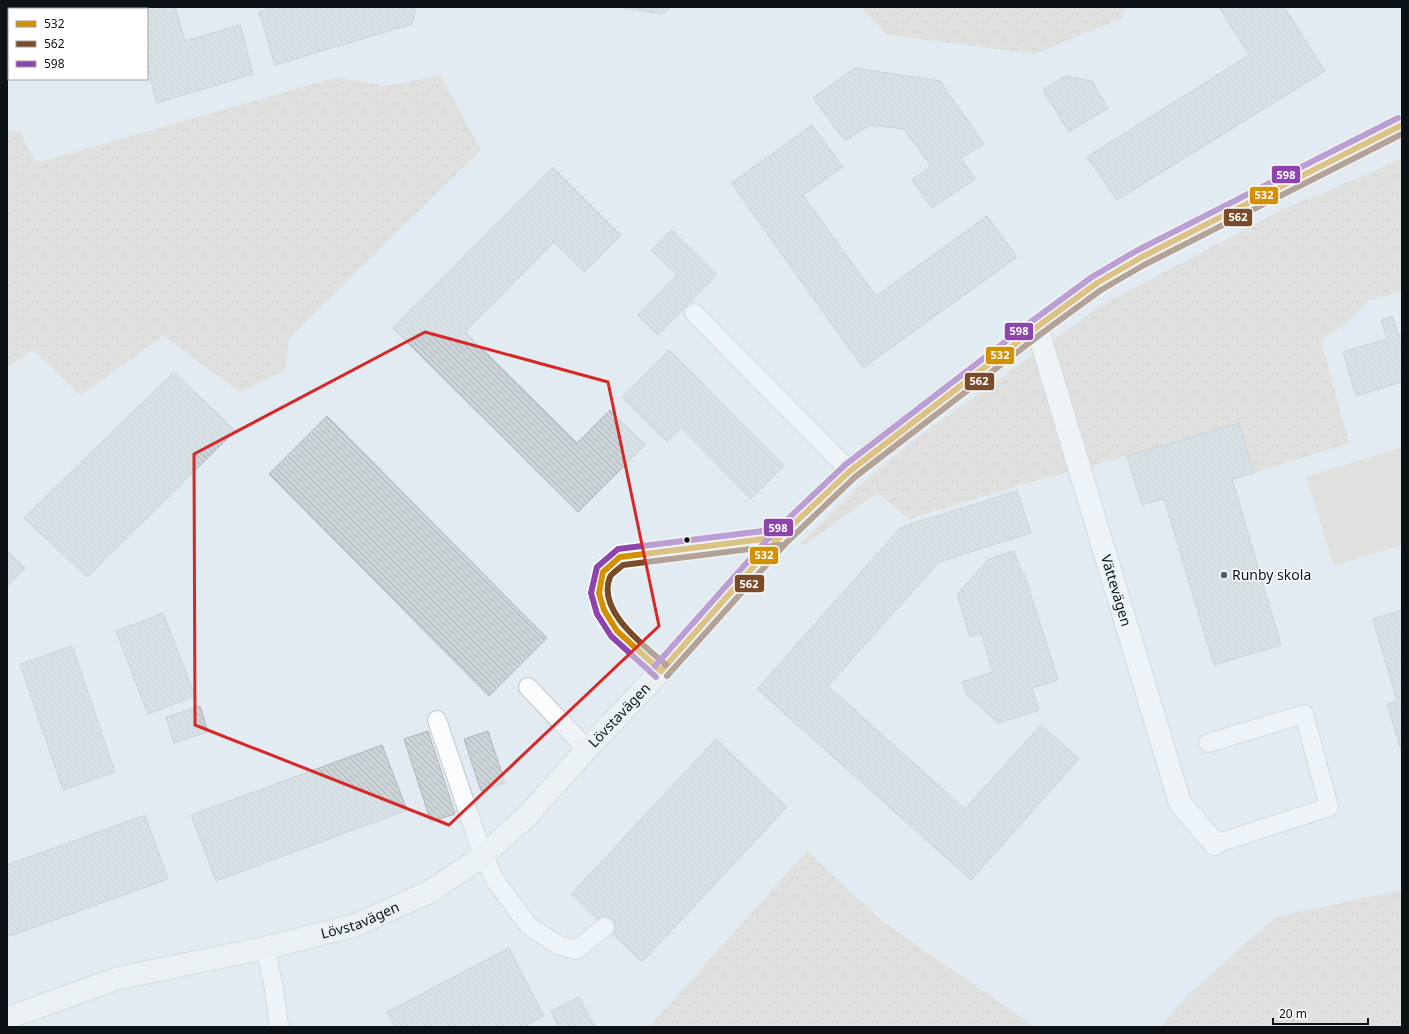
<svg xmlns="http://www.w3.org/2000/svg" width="1409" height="1034" viewBox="0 0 1409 1034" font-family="'Noto Sans',sans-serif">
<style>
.grass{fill:#ded4ca}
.forest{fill:url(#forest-crowns)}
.building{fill:url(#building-back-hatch);stroke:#afb6bb}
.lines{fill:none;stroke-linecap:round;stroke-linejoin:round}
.lane-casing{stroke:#c0c6cb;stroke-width:20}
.street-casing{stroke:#c0c6cb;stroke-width:24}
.secondary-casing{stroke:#c0c6cb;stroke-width:24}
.lane{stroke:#fbfcfd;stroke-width:18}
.street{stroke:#fbfcfd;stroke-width:22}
.secondary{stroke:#f7f7f6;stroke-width:22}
.bus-1-casing{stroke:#fff;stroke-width:9}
.bus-2-casing{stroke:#fff;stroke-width:9}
.bus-3-casing{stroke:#fff;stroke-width:9}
.bus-1{stroke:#d49003;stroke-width:6}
.bus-2{stroke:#7a4b2a;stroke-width:6}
.bus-3{stroke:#8e44ad;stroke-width:6}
.marked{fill:none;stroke:#d62828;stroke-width:3;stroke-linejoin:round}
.bus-dot{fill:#0c1215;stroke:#fff;stroke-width:1.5}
.poi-dot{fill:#575e62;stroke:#fff;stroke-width:1.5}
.labels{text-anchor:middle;stroke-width:3;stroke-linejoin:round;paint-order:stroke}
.poi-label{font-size:14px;fill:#0c1215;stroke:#fff;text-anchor:start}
.street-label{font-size:14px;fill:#0c1215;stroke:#fff}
.line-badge{stroke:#fff;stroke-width:1.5}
.badge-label{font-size:11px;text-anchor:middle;font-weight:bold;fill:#fff}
</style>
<defs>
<pattern id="forest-crowns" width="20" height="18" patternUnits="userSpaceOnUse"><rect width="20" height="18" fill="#ded4ca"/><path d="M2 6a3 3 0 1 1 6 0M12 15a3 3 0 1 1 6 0" fill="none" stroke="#bdb5ad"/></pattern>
<pattern id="building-back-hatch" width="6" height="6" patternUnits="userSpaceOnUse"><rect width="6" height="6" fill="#ccd4d8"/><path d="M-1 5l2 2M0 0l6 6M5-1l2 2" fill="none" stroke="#aeb5b8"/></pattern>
</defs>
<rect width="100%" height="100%" fill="#e2ebf1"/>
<!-- grass -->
<path class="grass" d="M 1402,447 L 1402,545 L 1334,566 L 1306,477 Z"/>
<!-- forest -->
<g class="forest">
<path d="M 861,7 L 1125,7 L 1122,18 L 1035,54 L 888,35 Z"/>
<path d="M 440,75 L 481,150 L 289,338 L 285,370 L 240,392 L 163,336 L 81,395 L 33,350 L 7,368 L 7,130 L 20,132 L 36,163 L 337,77 L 385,86 Z"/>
<path d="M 1402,159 L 1402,291 L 1370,300 L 1347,323 L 1321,340 L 1349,443 L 1254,473 L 1127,456 L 1027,483 L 909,519 L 877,493 L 804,545 L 800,544 L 856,488 L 910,443 L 1100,306 L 1278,212 Z"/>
<path d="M 807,851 L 883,922 L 1035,1027 L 649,1027 Z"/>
<path d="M 1402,890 L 1402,1027 L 1160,1027 L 1188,995 L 1275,917 Z"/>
</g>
<!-- building -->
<g class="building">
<path d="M 129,7 L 175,7 L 185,41 L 240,25 L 253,74 L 157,103 L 147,67 L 147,9 L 130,9 Z"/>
<path d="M 274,7 L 416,7 L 412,24 L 275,65 L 259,12 Z"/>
<path d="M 620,7 L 671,7 L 661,14 Z"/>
<path d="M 1219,7 L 1284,7 L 1325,71 L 1117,200 L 1087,157 L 1249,55 Z"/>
<path d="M 855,68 L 940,81 L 984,144 L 961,158 L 975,179 L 932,208 L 912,180 L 931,166 L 904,129 L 870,125 L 845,141 L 813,98 Z"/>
<path d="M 1065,76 L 1092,81 L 1108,108 L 1069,132 L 1043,90 Z"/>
<path d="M 812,125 L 843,167 L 803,195 L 876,296 L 987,216 L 1017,257 L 863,368 L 731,183 Z"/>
<path d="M 553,167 L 621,235 L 584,272 L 554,242 L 465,332 L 577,443 L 610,410 L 645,445 L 578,512 L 393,328 Z"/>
<path d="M 671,230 L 717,274 L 658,335 L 638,315 L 677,275 L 651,250 Z"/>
<path d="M 1392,316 L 1399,336 L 1402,335 L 1402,382 L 1356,396 L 1343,352 L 1387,339 L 1381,320 Z"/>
<path d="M 669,350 L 784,466 L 751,499 L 681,428 L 667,442 L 622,397 Z"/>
<path d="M 174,372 L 235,431 L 87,577 L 24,518 Z"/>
<path d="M 327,416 L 547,638 L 489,696 L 269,474 Z"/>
<path d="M 1239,423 L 1254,473 L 1232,479 L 1281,645 L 1214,665 L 1164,499 L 1142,505 L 1127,456 Z"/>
<path d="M 1017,491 L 1031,533 L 939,562 L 828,686 L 965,809 L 1041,725 L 1079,759 L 971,880 L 757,689 L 901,527 Z"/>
<path d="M 7,551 L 25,568 L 7,586 Z"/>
<path d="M 1014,551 L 1022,573 L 1024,573 L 1058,680 L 1032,688 L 1039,710 L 998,723 L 966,694 L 962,682 L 993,672 L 981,633 L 970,637 L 957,594 L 989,559 Z"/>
<path d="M 1402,610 L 1402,753 L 1387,704 L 1397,701 L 1373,619 Z"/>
<path d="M 163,613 L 195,696 L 148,714 L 116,631 Z"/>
<path d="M 72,646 L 115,772 L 63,790 L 20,664 Z"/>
<path d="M 200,706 L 208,732 L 174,743 L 166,717 Z"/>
<path d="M 428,731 L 455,814 L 431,822 L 404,739 Z"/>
<path d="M 488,731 L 505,783 L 481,791 L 464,739 Z"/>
<path d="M 716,739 L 787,807 L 642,962 L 571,894 Z"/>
<path d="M 382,745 L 407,810 L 216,881 L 191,815 Z"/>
<path d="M 145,815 L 168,879 L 7,937 L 7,865 Z"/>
<path d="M 509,948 L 544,1016 L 523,1027 L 395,1027 L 387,1012 Z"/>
<path d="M 579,997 L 595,1027 L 559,1027 L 551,1011 Z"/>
</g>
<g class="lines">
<!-- lane casing -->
<g class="lane-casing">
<g id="lane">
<path d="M 694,313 L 850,471"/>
<path d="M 661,671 L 617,631 L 604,610 L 599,593 L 603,572 L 620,557 L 780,537"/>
<path d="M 528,687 L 587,749"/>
<path d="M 437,720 L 483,856 L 497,883 L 529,926 L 558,945 L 576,950 L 605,927"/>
<path d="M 1208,743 L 1304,714 L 1329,807 L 1215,844"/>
<path d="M 265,948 L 273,983 L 279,1025"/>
</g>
</g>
<!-- street casing -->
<g class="street-casing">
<g id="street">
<path id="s1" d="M 1037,327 L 1180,803 L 1215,844"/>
</g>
</g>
<!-- secondary casing -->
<g class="secondary-casing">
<g id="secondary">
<path id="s2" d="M 7,1018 L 119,978 L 265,948 L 356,925 L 429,892 L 483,856 L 528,815 L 587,749 L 661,671 L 780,537 L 850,471 L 889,440 L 1037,327 L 1097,283 L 1140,258 L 1402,125"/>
</g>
</g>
<!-- lane -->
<use href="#lane" class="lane"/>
<!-- street -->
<use href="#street" class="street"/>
<!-- secondary -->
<use href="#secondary" class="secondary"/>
<!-- bus-1 casing -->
<g class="bus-1-casing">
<g id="bus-1">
<path d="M 661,671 L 780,537 L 850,471 L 1037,327 L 1097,283 L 1140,258 L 1402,125"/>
<path d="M 661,671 L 617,631 L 604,610 L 599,593 L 603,572 L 620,557 L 780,537"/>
</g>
</g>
<!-- bus-2 casing -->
<g class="bus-2-casing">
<g id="bus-2">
<path d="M 666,665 C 645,646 596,611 610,577 C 612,573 620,568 623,565 L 781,545"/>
<path d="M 667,676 L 786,543 L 855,477 L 1042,333 L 1101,290 L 1144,265 L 1402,134"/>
</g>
</g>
<!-- bus-3 casing -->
<g class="bus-3-casing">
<g id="bus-3">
<path d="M 655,666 L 774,532 L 845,465 L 1032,321 L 1092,277 L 1136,251 L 1398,118"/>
<path d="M 656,677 L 611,636 L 597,614 L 591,593 L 597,567 L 618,549 L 779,529"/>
</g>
</g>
<!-- bus-1 -->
<use href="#bus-1" class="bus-1"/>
<!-- bus-2 -->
<use href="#bus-2" class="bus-2"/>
<!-- bus-3 -->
<use href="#bus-3" class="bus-3"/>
</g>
<!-- marked area -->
<path d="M0 0H1409V1034H0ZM 425,332 L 608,382 L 659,626 L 449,825 L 195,725 L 194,454 Z" fill="#e2ebf1" fill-opacity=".55" fill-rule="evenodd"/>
<path class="marked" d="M 425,332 L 608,382 L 659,626 L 449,825 L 195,725 L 194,454 Z"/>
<!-- markers -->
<circle class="bus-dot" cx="687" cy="540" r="3.5"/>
<circle class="poi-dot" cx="1224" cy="575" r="4"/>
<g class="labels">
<!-- poi labels -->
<g class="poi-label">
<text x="1232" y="580">Runby skola</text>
</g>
<!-- street labels -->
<g class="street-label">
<text dy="5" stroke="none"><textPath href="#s1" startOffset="275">Vättevägen</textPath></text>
<text dy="5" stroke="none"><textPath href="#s2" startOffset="703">Lövstavägen</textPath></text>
<text dy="5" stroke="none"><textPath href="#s2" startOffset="367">Lövstavägen</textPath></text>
</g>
</g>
<g class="line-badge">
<rect x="1271" y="165" width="30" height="19" rx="4" fill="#8e44ad"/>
<rect x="1249" y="186" width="30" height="19" rx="4" fill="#d49003"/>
<rect x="1223" y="208" width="30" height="19" rx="4" fill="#7a4b2a"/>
<rect x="1004" y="322" width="30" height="19" rx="4" fill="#8e44ad"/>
<rect x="985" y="346" width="30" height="19" rx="4" fill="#d49003"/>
<rect x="964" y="372" width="31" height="19" rx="4" fill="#7a4b2a"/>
<rect x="763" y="518" width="31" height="19" rx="4" fill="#8e44ad"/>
<rect x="749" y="546" width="30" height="19" rx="4" fill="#d49003"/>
<rect x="734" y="574" width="31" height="19" rx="4" fill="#7a4b2a"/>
</g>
<g class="badge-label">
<text x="1286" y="179">598</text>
<text x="1264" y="199">532</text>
<text x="1238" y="221">562</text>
<text x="1019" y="335">598</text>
<text x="1000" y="359">532</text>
<text x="979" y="385">562</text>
<text x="778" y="532">598</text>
<text x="764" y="559">532</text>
<text x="749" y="588">562</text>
</g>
<!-- border -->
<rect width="1409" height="1034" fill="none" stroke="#0c1215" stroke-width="16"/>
<!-- legend -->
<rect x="8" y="8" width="140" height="72" fill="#ffffff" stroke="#9ea0a1"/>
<rect x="16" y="21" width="20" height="6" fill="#d49003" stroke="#9ea0a1"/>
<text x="44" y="28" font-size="12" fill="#0c1215">532</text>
<rect x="16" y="41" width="20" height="6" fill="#7a4b2a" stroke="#9ea0a1"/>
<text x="44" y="48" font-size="12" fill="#0c1215">562</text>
<rect x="16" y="61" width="20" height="6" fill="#8e44ad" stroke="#9ea0a1"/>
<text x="44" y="68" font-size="12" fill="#0c1215">598</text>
<!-- scale -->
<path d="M1273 1018v6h95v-6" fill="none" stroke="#0c1215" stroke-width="2"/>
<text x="1279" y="1018" font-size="12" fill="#0c1215" stroke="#ffffff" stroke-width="3" paint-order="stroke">20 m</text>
</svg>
